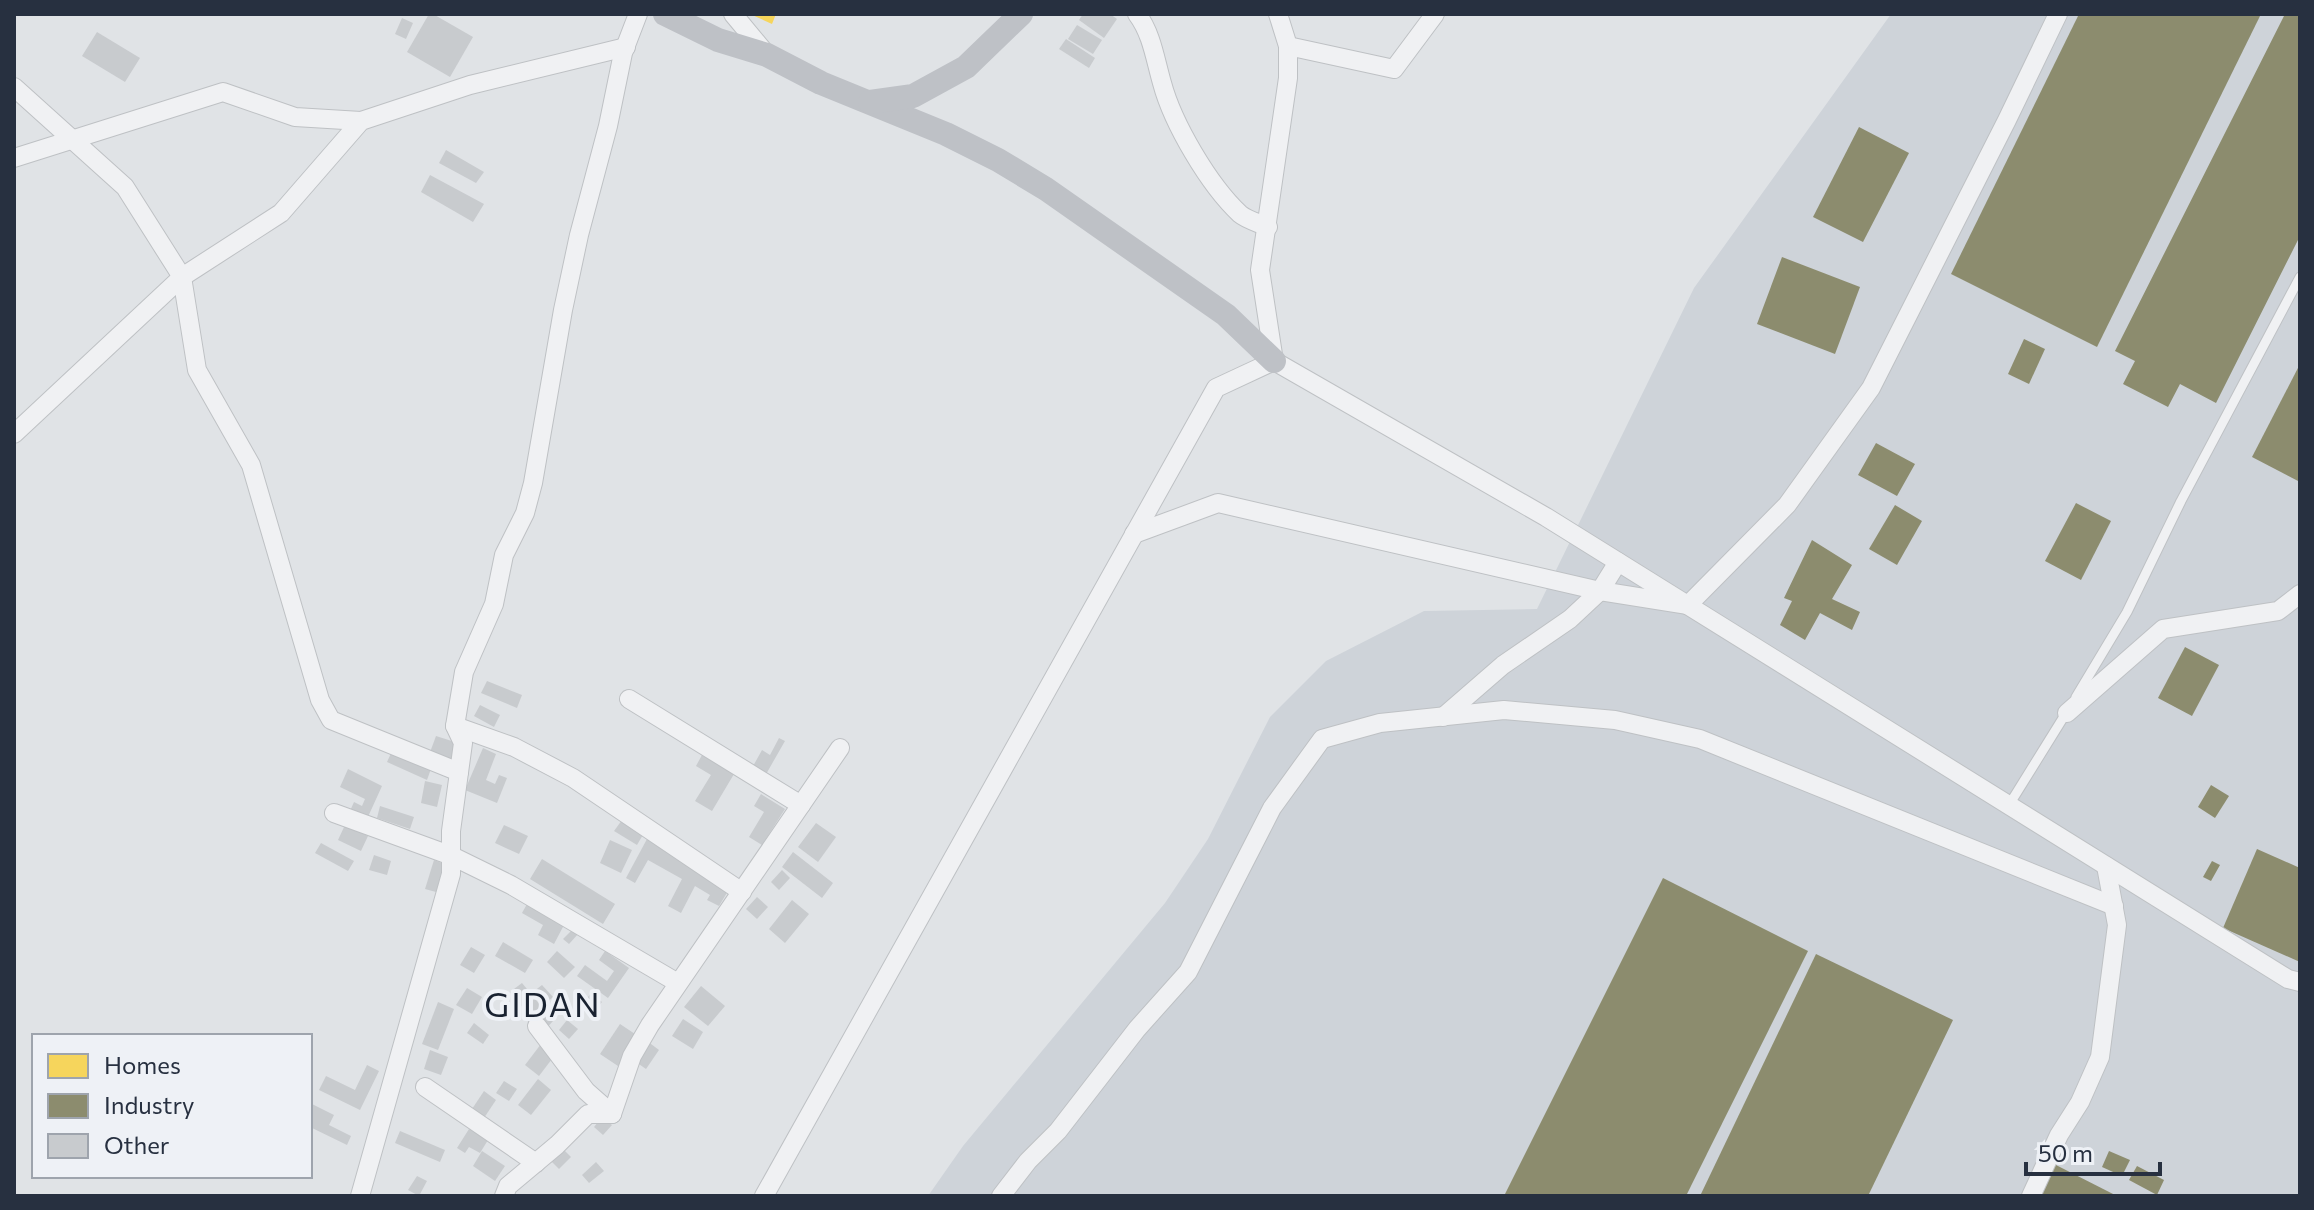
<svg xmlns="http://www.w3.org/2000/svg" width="2314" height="1210" viewBox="0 0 2314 1210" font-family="Commissioner,sans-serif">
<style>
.built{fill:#ced3d9}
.homes{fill:#f6d55c}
.industry{fill:#8c8c6e}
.building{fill:#c8cbce}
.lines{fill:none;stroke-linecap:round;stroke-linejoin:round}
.lane-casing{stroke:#bec1c4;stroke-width:11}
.street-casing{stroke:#bec1c4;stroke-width:20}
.lane{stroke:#f0f1f3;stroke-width:9}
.street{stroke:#f0f1f3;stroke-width:18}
.secondary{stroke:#bec1c6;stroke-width:24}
.labels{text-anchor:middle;stroke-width:8;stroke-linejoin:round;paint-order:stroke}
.quarter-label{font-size:34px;letter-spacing:2px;fill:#192231;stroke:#eef1f6}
</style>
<rect width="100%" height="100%" fill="#e0e3e6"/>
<!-- built -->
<path class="built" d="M 1891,14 L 2300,14 L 2300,1196 L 928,1196 L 963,1146 L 1165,903 L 1208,839 L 1270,717 L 1326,661 L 1424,611 L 1537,609 L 1694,288 Z"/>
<!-- homes -->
<path class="homes" d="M 750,14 L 776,14 L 772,24 Z"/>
<!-- industry -->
<g class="industry">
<path d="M 2079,14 L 2261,14 L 2097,347 L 1951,274 Z"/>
<path d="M 2285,14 L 2300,14 L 2300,236 L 2216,403 L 2180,384 L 2168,407 L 2123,384 L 2135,361 L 2115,351 Z"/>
<path d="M 1859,127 L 1909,153 L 1863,242 L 1813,217 Z"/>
<path d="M 1782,257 L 1860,287 L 1835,354 L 1757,324 Z"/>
<path d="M 2024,339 L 2045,349 L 2029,384 L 2008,374 Z"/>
<path d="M 2300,364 L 2300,482 L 2252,457 Z"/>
<path d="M 1876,443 L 1915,464 L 1897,496 L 1858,475 Z"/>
<path d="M 2076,503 L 2111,521 L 2081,580 L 2045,561 Z"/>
<path d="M 1895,505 L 1922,521 L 1897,565 L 1869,549 Z"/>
<path d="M 1812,540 L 1852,565 L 1832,599 L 1860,612 L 1852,630 L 1820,613 L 1805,640 L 1780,625 L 1792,601 L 1784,598 Z"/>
<path d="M 2185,647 L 2219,665 L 2192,716 L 2158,698 Z"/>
<path d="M 2211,785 L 2229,796 L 2215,818 L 2198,807 Z"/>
<path d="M 2257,849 L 2300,868 L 2300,962 L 2223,928 Z"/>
<path d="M 2212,861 L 2220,865 L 2211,881 L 2203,877 Z"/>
<path d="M 1663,878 L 1808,951 L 1686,1196 L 1504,1196 Z"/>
<path d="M 1816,954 L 1953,1020 L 1868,1196 L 1700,1196 Z"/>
<path d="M 2109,1151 L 2130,1160 L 2122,1176 L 2102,1167 Z"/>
<path d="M 2054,1164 L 2117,1196 L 2038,1196 Z"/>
<path d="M 2137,1166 L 2164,1180 L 2157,1195 L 2129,1180 Z"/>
</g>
<!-- building -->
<g class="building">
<path d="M 429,14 L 433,14 L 473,37 L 450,77 L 407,52 Z"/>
<path d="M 1083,14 L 1110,14 L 1117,19 L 1104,38 L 1079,20 Z"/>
<path d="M 402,18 L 413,23 L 406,39 L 395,34 Z"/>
<path d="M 1077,25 L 1102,40 L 1093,54 L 1068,39 Z"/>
<path d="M 97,32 L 140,58 L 125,82 L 82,56 Z"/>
<path d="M 1066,39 L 1095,58 L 1089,68 L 1059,49 Z"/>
<path d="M 446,150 L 484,172 L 476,183 L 439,163 Z"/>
<path d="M 430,175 L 484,204 L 473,222 L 421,192 Z"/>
<path d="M 487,681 L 522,695 L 517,708 L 481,693 Z"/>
<path d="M 480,705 L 500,715 L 494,727 L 474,716 Z"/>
<path d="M 436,736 L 458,743 L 452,762 L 429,755 Z"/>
<path d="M 779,738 L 785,741 L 765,776 L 752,768 L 762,750 L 770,755 Z"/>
<path d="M 483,748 L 496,754 L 486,780 L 495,784 L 499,775 L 507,778 L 497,803 L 465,790 Z"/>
<path d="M 393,749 L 432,766 L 427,780 L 387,762 Z"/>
<path d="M 702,755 L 734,774 L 712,811 L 695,801 L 711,775 L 696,766 Z"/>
<path d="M 348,769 L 382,786 L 367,819 L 350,811 L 354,802 L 362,806 L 365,799 L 340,787 Z"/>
<path d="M 425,781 L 442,785 L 437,807 L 421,803 Z"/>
<path d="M 761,794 L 785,809 L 762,845 L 749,837 L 764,812 L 754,806 Z"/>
<path d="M 380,806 L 414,817 L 410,829 L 377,818 Z"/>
<path d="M 622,820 L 644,833 L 637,845 L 614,831 Z"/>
<path d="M 816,823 L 836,837 L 818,862 L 798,847 Z"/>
<path d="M 345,825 L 368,836 L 361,851 L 338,840 Z"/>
<path d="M 504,825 L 528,836 L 519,854 L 495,843 Z"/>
<path d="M 647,839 L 731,886 L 719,906 L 707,900 L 710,895 L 695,886 L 681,913 L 668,906 L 682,879 L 648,860 L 635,883 L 626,878 Z"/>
<path d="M 610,840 L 632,850 L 621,873 L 600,863 Z"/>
<path d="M 321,843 L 354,861 L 348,871 L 315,853 Z"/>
<path d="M 793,852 L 833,883 L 822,898 L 782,867 Z"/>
<path d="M 374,855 L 391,861 L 387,875 L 369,870 Z"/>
<path d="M 542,859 L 615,904 L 603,924 L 530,879 Z"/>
<path d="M 434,860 L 444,864 L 436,892 L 425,889 Z"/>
<path d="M 782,870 L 790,878 L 779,890 L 771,882 Z"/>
<path d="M 757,897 L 768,907 L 757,919 L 746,909 Z"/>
<path d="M 792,900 L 809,914 L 785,943 L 769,929 Z"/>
<path d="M 527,904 L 564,925 L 554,944 L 538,935 L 543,925 L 522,913 Z"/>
<path d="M 574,928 L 579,933 L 569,944 L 563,939 Z"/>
<path d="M 503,942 L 533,960 L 525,973 L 495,956 Z"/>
<path d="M 471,947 L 485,955 L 474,973 L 460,965 Z"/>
<path d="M 557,951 L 575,967 L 564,978 L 547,962 Z"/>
<path d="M 605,951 L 629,968 L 608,998 L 577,976 L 585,965 L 607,981 L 614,971 L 599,960 Z"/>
<path d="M 522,983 L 545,1011 L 533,1020 L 510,992 Z"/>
<path d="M 542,985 L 553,997 L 544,1005 L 533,992 Z"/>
<path d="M 701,986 L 725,1006 L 708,1026 L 684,1007 Z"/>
<path d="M 467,988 L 482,997 L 472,1014 L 456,1005 Z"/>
<path d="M 591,993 L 602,1002 L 596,1009 L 585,1001 Z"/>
<path d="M 438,1002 L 454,1009 L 438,1050 L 422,1044 Z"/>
<path d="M 546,1014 L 553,1021 L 544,1031 L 537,1024 Z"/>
<path d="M 683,1019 L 703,1032 L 693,1049 L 672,1036 Z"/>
<path d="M 567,1020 L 578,1029 L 569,1039 L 559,1030 Z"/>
<path d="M 474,1023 L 489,1035 L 483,1044 L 467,1033 Z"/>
<path d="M 620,1024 L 638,1036 L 618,1066 L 600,1054 Z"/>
<path d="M 647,1041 L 659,1050 L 646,1069 L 633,1060 Z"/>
<path d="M 541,1044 L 555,1055 L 539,1076 L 525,1065 Z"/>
<path d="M 430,1050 L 448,1057 L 441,1075 L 424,1069 Z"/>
<path d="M 367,1065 L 379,1071 L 360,1110 L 319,1090 L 326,1076 L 355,1090 Z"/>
<path d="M 538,1079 L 551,1090 L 531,1115 L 518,1105 Z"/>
<path d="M 504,1081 L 517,1089 L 509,1101 L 496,1093 Z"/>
<path d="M 484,1091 L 496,1100 L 482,1121 L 470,1112 Z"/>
<path d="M 312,1104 L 334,1115 L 329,1125 L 351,1136 L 347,1145 L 310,1127 Z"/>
<path d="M 602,1117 L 612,1125 L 603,1135 L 594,1127 Z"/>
<path d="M 469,1129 L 488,1140 L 480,1153 L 469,1147 L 465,1153 L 457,1148 Z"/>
<path d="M 400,1131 L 445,1150 L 440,1162 L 395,1143 Z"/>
<path d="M 560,1146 L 571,1157 L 559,1169 L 548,1158 Z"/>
<path d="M 482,1151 L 505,1166 L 495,1181 L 473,1166 Z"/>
<path d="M 596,1162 L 604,1171 L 589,1183 L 582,1175 Z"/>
<path d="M 417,1176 L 427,1181 L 419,1196 L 408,1190 Z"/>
</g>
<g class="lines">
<!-- lane casing -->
<g class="lane-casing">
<g id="lane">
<path d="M 2076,697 L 2127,612 L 2181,501 L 2300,277"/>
<path d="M 2009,805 L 2068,710"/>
</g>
</g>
<!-- street casing -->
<g class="street-casing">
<g id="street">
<path d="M 733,14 L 767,55"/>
<path d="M 1137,14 C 1152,34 1155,59 1162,83 C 1173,124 1209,185 1240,214 C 1247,220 1259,223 1268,227"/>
<path d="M 1288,46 L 1394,69 L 1435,14"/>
<path d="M 14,87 L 125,187 L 182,277 L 197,370 L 251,465 L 320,700 L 331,720 L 459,772"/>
<path d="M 14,158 L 223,92 L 295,117 L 361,121"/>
<path d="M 1274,361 L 1260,270 L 1288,78 L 1288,46 L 1278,14"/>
<path d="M 14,434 L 182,277 L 281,213 L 361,121 L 470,85 L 626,47"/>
<path d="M 1134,534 L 1218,503 L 1600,591 L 1688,605 L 1787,505 L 1871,388 L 2007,120 L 2058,14"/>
<path d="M 629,699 L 801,805"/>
<path d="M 2067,713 L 2163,629 L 2278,611 L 2300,594"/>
<path d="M 1443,717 L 1503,665 L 1570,619 L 1600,591 L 1618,562"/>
<path d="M 455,726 L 514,747 L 573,778 L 742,892"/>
<path d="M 334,813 L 452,856 L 511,885 L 678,983"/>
<path d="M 537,1026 L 586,1091 L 612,1114"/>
<path d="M 425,1087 L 536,1163"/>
<path d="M 612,1114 L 632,1056 L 650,1025 L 840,748"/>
<path d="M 360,1196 L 451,874 L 451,831 L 463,743 L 455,726 L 464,672 L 494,604 L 504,555 L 525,513 L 533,483 L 563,310 L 579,235 L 608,126 L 623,53 L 638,14"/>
<path d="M 504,1196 L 508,1186 L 557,1145 L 588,1114 L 612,1114"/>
<path d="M 764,1196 L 1216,388 L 1274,361 L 1546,517 L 2288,979 L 2300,982"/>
<path d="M 1001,1196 L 1028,1161 L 1058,1131 L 1137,1029 L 1188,972 L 1272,808 L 1322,739 L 1380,723 L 1504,710 L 1615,720 L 1700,739 L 2114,906"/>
<path d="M 2031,1196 L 2059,1135 L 2080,1102 L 2100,1057 L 2117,925 L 2106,866"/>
</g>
</g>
<!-- lane -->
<use href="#lane" class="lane"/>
<!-- street -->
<use href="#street" class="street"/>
<!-- secondary -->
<g class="secondary">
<path d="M 665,14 L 718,40 L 767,55 L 821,83 L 946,134 L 998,160 L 1046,189 L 1226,315 L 1274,361"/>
<path d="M 870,102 L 913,96 L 966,67 L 1021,14"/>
</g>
</g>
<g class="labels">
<!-- quarter labels -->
<g class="quarter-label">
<text x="543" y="1017">GIDAN</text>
</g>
</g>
<!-- border -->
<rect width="2314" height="1210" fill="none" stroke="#273040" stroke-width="32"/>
<!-- legend -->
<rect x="32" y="1034" width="280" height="144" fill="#eef1f6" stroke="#9ea4ad" stroke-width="2"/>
<rect x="48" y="1054" width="40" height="24" fill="#f6d55c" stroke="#9ea4ad" stroke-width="2"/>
<text x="104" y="1074" font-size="24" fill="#273040">Homes</text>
<rect x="48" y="1094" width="40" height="24" fill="#8c8c6e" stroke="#9ea4ad" stroke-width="2"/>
<text x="104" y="1114" font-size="24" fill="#273040">Industry</text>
<rect x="48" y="1134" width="40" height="24" fill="#c8cbce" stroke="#9ea4ad" stroke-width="2"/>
<text x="104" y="1154" font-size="24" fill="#273040">Other</text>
<!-- scale -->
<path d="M2026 1162v12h134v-12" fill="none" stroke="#273040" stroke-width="4"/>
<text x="2038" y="1162" font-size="24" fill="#273040" stroke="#eef1f6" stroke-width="6" paint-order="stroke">50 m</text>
</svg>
